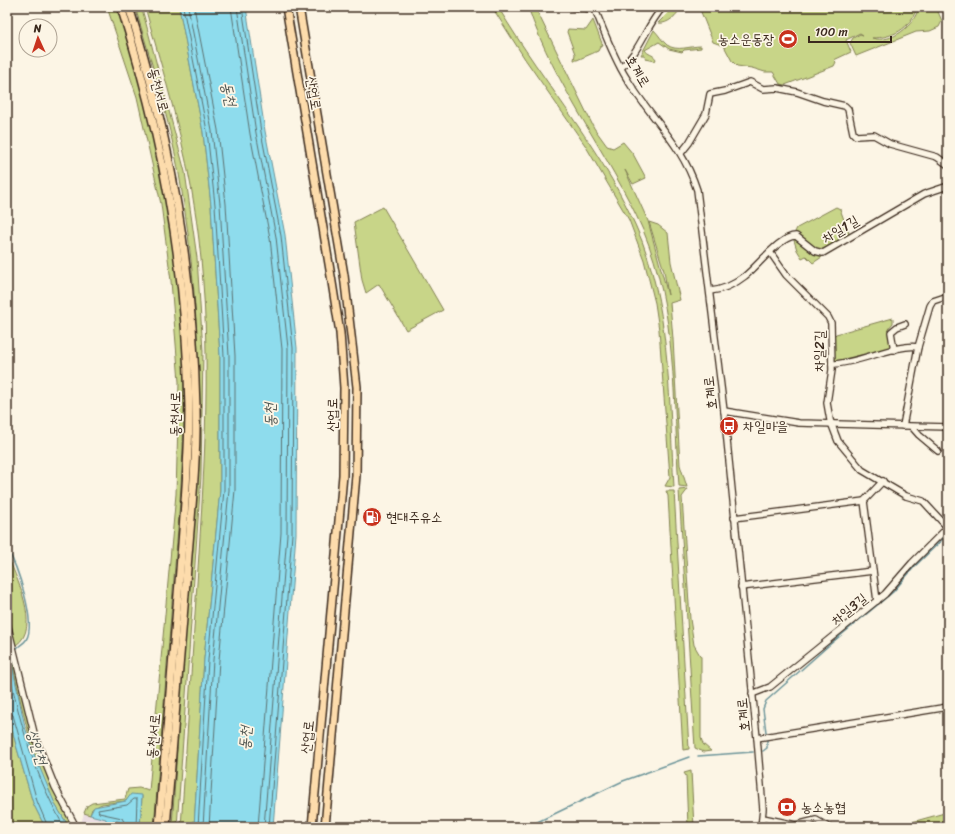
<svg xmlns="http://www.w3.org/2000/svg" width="955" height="834" viewBox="0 0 955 834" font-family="Sriracha,'Poor Story',sans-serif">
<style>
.built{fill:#ecdee1}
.green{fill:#c8d588;stroke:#828053}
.water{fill:#8edced;stroke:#6d959a}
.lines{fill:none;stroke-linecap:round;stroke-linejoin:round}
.shore{stroke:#5c7171;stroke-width:1}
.stream{stroke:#6d959a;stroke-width:1.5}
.minor-casing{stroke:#3b2a1e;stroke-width:8}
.major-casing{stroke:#3b2a1e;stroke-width:10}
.minor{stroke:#fcf5e5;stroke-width:5.5}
.major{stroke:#fddcac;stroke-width:7}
.labels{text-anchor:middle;stroke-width:3.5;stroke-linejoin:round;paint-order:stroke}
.poi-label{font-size:14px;fill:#3b2a1e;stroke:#fcf5e5;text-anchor:start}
.street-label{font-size:14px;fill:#3b2a1e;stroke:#fcf5e5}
.water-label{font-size:15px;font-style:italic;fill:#505652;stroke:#fcf5e5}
</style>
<rect width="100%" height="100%" fill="#fcf5e5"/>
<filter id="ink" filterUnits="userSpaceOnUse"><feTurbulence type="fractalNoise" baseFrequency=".025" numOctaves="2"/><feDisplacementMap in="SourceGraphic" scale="8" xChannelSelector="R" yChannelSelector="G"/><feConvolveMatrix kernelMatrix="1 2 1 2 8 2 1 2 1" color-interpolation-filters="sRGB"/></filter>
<g filter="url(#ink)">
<!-- built -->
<path class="built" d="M 84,813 L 107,819 L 106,822 L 111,823 L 112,820 L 120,822 L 119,827 L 80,827 Z"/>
<!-- green -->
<g class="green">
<path d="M 107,7 L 117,7 C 157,134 184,265 184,399 C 184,463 178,527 173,590 C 167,669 160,748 154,827 L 140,827 L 142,796 L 130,796 L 126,801 L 102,804 L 92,809 L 90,815 L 84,813 L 87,806 L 92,803 L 125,799 L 128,789 L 139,788 L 149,791 L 176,494 L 179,382 L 171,281 L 161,204 L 137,97 Z"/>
<path d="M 135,7 L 141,7 L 144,16 L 185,172 L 197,258 L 203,351 L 201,476 L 177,827 L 172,827 L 199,409 C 198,330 193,252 179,174 C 169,118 151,61 135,7 Z"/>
<path d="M 145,7 L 179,7 L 203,132 L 211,205 L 220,356 L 220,490 L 204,659 L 194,827 L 181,827 C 187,736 193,644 199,553 C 206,441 212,329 196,217 C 186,145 164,76 145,7 Z"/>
<path d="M 492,7 L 498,7 C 545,86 608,155 642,241 C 671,317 669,406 674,487 L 665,486 L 670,477 L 659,330 L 655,303 L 644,260 L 629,220 L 585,145 L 525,59 Z"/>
<path d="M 528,7 L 535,7 L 594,128 L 607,146 L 613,148 L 623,142 L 633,154 L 646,178 L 633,184 L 625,170 L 648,221 L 668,295 L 664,271 L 649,222 L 658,225 L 668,233 L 671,262 L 680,300 L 670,303 L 673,339 L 680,465 L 687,487 L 679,486 C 673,401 677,310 643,230 C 609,153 555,87 528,7 Z"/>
<path d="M 674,7 L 681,7 C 678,14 668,25 658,23 Z"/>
<path d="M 699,7 L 917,7 C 911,29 892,38 872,38 C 892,44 914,26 919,7 L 936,7 L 942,21 L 939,27 L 930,31 L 916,32 L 856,56 L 850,43 L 853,38 L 860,34 L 863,35 L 860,33 L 846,40 L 851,52 L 834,60 L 836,62 L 834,66 L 785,85 L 780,84 L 773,72 L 765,72 L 752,68 L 737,66 L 732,61 L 724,46 L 713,42 Z"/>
<path d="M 593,20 L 603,46 L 600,47 L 598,51 L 577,60 L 574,60 L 575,54 L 567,32 L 568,29 L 586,30 Z"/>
<path d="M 654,30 C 659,35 662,41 667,45 C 677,52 690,46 701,46 L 701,48 L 684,50 L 682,52 L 669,49 L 659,42 L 645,50 C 648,55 653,54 656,59 L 655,61 L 646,59 L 644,55 L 641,55 Z"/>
<path d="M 383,207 L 443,310 L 406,330 L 379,284 L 366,293 L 362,280 L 354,222 Z"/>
<path d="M 836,207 L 840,209 L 850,236 L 820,252 L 796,234 L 795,232 L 797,228 Z"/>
<path d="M 793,237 L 821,256 L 822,257 L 813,263 L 806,256 L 802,258 L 797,250 Z"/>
<path d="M 893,318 L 893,323 L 888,329 L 891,349 L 857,359 L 833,362 L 834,336 L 836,334 Z"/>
<path d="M 688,489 L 682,497 L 690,619 L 694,645 L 701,657 L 701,738 L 703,744 L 711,751 L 704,752 L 695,748 L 679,490 Z"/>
<path d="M 666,491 L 674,491 L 689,749 L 683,750 L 668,496 Z"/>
<path d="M 7,554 C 15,575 42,628 16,645 L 14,644 L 7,619 Z"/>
<path d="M 7,627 L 25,708 L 74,827 L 69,827 C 65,820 60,813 56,806 C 36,767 25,724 16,681 C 12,663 7,645 7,627 Z"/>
<path d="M 7,708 L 16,745 L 33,803 L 45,827 L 7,827 Z"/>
<path d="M 691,771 L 694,827 L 688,827 L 686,776 L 684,773 Z"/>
<path d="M 948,812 L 948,827 L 894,827 Z"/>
<path d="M 864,822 L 892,827 L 863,827 Z"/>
</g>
<!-- water -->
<g class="water">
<path d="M 179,7 L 246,7 L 265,131 L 285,235 L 297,348 L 296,534 L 273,827 L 194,827 L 204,659 L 220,490 L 220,356 L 211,205 L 203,132 Z"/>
<path d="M 7,641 L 25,727 L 34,754 L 56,806 L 69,827 L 45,827 L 33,803 L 16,745 L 7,708 Z"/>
<path d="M 131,794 L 142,795 L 140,827 L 119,827 L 120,822 L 113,820 L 112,823 L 106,822 L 106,819 L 90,815 L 94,807 L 126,801 Z"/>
</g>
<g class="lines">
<!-- shore -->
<g class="shore">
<path d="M 183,7 L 207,131 L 215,205 L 224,356 L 224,490 L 208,660 L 198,827"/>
<path d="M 188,7 L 212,131 L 220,204 L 229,356 L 229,490 L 213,660 L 203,827"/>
<path d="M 194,7 L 218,130 L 226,204 L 235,356 L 235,490 L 219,660 L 209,827"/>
<path d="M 231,7 L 250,134 L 270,238 L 282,349 L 281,533 L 258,827"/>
<path d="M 237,7 L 256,133 L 276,237 L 288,348 L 287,534 L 264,827"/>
<path d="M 242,7 L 261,132 L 281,236 L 293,348 L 292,534 L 269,827"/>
<path d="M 7,660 C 19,722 33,771 64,827"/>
<path d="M 7,712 L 13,715 L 37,801 L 48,827"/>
<path d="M 123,827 L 124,822 L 122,818 L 99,813 L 98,810 L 127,805 L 134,799 L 137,799 L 136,827"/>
</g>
<!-- stream -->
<g class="stream">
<path d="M 7,549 C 17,565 37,623 26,640 C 24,643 20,645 17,648"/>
<path d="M 766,732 L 763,709 L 766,701 L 828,646 L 893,592 L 915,566 L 948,534"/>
<path d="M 763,751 L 767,748 L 767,740"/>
<path d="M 698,756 L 753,752"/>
<path d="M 527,827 L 623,781 L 689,757"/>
</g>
<!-- minor casing -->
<g class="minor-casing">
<g id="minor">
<path d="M 573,7 L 595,9"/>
<path d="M 594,7 C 604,31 613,57 627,79 C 651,119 682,143 697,190 L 724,411 L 757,738 L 763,809 L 761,827"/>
<path d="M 621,68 C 640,51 646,26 663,7"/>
<path d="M 681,153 L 689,143 L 706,114 L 710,94 L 725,91 L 750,82 L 763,89 L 777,88 L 797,92 L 823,101 L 845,106 L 848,109 L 853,133 L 856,136 L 874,135 L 890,144 L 937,157 L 948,165"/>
<path d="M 770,252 L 786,275 L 828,317 L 831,323 L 832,370 L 827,403 L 830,420 L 838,441 L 862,470 L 906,496 L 923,501 L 948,528"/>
<path d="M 710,291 C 722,290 735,284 745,276 C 757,267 781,235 796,236 L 815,251 L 823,253 L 924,194 L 948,186"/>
<path d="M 894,350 L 891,332 L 897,327 L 905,324"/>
<path d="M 832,364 C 857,364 898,343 918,347"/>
<path d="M 724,411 L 799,423 L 948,427"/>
<path d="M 903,426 L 918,347 L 930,306 L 933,301 L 948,296"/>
<path d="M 912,427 L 919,435 L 938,451"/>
<path d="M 864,501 L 877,601"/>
<path d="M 734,518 L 864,501 L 883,481"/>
<path d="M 741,587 L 873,571"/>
<path d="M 7,623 L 35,737 L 55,787 L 76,827"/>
<path d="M 752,694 L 770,687 L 885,594 L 912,563 L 948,527"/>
<path d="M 757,738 L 948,707"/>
<path d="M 763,818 L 796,825 L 816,820 L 828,827"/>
</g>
</g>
<!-- major casing -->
<g class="major-casing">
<g id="major">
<path d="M 121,7 C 163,138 187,270 189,408 C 189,462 184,516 180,570 C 173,655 166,741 159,827"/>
<path d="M 129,7 C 171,140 193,268 196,408 C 197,466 190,524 186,582 C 179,664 173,745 166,827"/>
<path d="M 286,7 L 331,276 L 340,333 L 344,388 L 343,475 L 312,827"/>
<path d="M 299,7 L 344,275 L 357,387 L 356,475 L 325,827"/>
</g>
</g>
<!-- minor -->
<use href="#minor" class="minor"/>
<!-- major -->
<use href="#major" class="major"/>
</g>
</g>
<!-- icons -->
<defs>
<g id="stadium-disc" transform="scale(1)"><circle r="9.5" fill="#c8321e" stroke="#fcf5e5"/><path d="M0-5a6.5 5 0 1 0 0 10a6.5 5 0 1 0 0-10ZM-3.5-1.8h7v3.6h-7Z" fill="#fff"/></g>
<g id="bus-disc" transform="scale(1)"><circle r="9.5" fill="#c8321e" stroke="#fcf5e5"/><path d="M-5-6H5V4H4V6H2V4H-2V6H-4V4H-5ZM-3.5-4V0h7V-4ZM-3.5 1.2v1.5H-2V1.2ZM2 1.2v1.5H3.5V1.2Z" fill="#fff"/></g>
<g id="fuel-disc" transform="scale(1)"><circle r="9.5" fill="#c8321e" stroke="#fcf5e5"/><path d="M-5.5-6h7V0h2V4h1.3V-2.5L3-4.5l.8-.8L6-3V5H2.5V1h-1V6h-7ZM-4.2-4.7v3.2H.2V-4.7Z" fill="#fff"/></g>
<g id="bank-disc" transform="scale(1)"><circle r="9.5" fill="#c8321e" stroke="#fcf5e5"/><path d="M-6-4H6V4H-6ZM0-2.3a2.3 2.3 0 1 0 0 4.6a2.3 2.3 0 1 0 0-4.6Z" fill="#fff"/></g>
</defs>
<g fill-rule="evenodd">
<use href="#stadium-disc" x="788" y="39"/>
<use href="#bus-disc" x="729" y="426"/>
<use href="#fuel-disc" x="372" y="517"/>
<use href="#bank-disc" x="787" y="807"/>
</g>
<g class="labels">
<!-- poi labels -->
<g class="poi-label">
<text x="774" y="44" text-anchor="end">농소운동장</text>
<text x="743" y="431">차일마을</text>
<text x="386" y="522">현대주유소</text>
<text x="801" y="812">농소농협</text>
</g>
<!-- street labels -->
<g class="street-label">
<text transform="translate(638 71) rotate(59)" y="5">호계로</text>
<text transform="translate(159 90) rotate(75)" y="5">동천서로</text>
<text transform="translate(314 93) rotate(80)" y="5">산업로</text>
<text transform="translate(840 229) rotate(-31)" y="5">차일1길</text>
<text transform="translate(819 351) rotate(-89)" y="5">차일2길</text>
<text transform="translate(710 393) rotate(-97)" y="5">호계로</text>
<text transform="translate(175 414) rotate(-90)" y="5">동천서로</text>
<text transform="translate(332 415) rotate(-90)" y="5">산업로</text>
<text transform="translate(849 609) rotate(-39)" y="5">차일3길</text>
<text transform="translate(743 715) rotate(-96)" y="5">호계로</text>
<text transform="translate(153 736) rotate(-85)" y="5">동천서로</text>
<text transform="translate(307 737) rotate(-84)" y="5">산업로</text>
</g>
<!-- water labels -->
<g class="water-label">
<text transform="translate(229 94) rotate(78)" y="5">동천</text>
<text transform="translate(270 415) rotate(-91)" y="5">동천</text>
<text transform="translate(245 738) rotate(-85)" y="5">동천</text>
<text transform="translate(37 747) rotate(72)" y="5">상안천</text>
</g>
</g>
<!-- margin -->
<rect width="955" height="834" fill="none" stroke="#fcf5e5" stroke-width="24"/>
<rect x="12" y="12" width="931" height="810" fill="none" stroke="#3b2a1e" stroke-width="1.5" filter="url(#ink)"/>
<!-- north arrow -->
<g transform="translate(38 38) rotate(357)"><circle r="19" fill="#fcf5e5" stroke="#afa495"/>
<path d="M0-3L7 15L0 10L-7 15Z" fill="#c8321e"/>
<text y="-6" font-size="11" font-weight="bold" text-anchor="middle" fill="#3b2a1e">N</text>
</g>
<!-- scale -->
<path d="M809 36v6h82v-6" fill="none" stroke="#3b2a1e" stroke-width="2"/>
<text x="815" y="36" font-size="12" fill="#3b2a1e" stroke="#fcf5e5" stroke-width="3" paint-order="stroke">100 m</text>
</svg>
